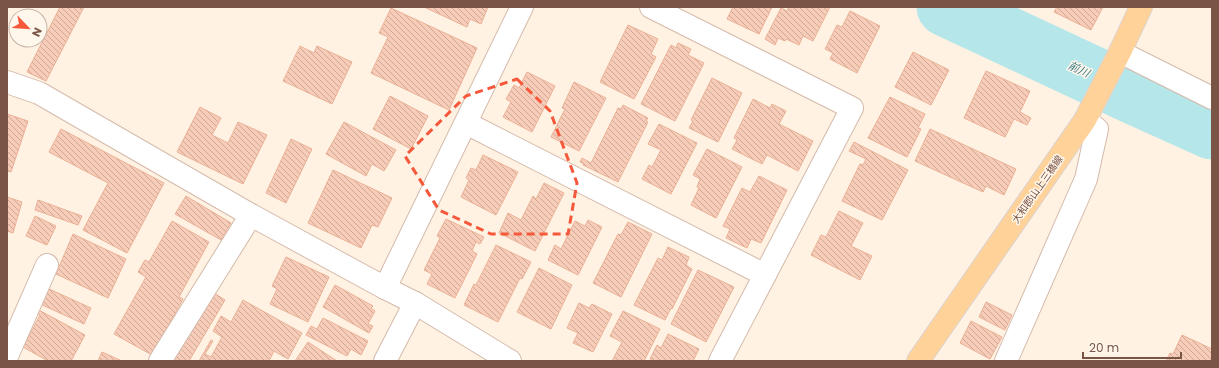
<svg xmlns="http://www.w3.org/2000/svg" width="1219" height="368" viewBox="0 0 1219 368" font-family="Poppins,'Noto Sans JP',sans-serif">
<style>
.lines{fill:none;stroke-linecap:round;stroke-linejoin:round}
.river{stroke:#b5e6ea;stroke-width:59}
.building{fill:url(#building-back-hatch);stroke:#ebb196}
.minor-casing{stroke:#d4baab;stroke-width:24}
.major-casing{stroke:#dcd3cf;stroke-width:24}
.minor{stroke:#fff;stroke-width:22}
.major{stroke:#ffd29a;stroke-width:22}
.marked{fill:none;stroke:#f5583b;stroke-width:3;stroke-dasharray:8 5;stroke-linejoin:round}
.labels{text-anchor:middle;stroke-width:3;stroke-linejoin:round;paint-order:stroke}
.street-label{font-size:10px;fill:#7a5546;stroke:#fff6ec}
.water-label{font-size:11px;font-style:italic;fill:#387a81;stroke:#fff6ec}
</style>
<defs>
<pattern id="building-back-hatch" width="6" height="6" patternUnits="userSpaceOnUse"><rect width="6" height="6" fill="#f7ccb8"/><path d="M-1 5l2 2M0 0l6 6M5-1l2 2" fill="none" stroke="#cda897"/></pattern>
</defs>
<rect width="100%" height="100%" fill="#fff2e3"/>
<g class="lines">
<!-- river -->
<path class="river" d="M 946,7 L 1132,94 L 1212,130"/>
</g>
<!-- building -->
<g class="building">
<path d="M 60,7 L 84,7 L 46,81 L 27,72 Z"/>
<path d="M 424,7 L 488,7 L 481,24 L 470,19 L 467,27 Z"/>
<path d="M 733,7 L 772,7 L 759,34 L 727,19 Z"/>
<path d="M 789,7 L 830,7 L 813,41 L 803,36 L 799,45 L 786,39 L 785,41 L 778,38 L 775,45 L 765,39 L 781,8 L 787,11 Z"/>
<path d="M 1057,7 L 1103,7 L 1091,30 L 1054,12 Z"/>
<path d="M 391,8 L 477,48 L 449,110 L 371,73 L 388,37 L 379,33 Z"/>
<path d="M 850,11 L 880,26 L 857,73 L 830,59 L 833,53 L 825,49 L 837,25 L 842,27 Z"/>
<path d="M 628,25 L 658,39 L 651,54 L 656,57 L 634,99 L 600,82 Z"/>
<path d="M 678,43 L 691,49 L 688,55 L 704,63 L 675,121 L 641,104 L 671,45 L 676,48 Z"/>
<path d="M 300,46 L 314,53 L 317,46 L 352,62 L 332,104 L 283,81 Z"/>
<path d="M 913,52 L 949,70 L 931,105 L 895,87 Z"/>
<path d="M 986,71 L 1030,91 L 1020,112 L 1031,118 L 1027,125 L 1014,119 L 1005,137 L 964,118 Z"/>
<path d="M 527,72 L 555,86 L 532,132 L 503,117 L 511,102 L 506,99 L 514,85 L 519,88 Z"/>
<path d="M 712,78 L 742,93 L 718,142 L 689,128 L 693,121 L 691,120 Z"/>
<path d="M 574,82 L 606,98 L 579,151 L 551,137 L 565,109 L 562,108 Z"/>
<path d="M 390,96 L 428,116 L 411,149 L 373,129 Z"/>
<path d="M 890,97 L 925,114 L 918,128 L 921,129 L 907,157 L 868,138 Z"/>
<path d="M 753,99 L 770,108 L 772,104 L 786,111 L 779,124 L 813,141 L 798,171 L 767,155 L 762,164 L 732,149 L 737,140 L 734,138 Z"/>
<path d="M 623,105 L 648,118 L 646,121 L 648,122 L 618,182 L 583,165 L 584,164 L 580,162 L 582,158 L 591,163 L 618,108 L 621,109 Z"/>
<path d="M 200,107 L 221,118 L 212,135 L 228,143 L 238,122 L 267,135 L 243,184 L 177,152 Z"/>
<path d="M 7,114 L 28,121 L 11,172 L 7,171 Z"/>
<path d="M 344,122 L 396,150 L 384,171 L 372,164 L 366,176 L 326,154 Z"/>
<path d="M 659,124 L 697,143 L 671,194 L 642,179 L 649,165 L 652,167 L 661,150 L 648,144 Z"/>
<path d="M 61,129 L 164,183 L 127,253 L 83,230 L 108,183 L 49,152 Z"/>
<path d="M 930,129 L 1016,169 L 1004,195 L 986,186 L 983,192 L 915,161 Z"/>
<path d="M 291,139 L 312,149 L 286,203 L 266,193 Z"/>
<path d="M 854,142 L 908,170 L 882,220 L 842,201 L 860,164 L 863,165 L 866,159 L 849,151 Z"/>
<path d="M 707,149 L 742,167 L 716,218 L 691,205 L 699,188 L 697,187 L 700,179 L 693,175 Z"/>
<path d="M 483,155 L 518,172 L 496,215 L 461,197 L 469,180 L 466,178 L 471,168 L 476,170 Z"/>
<path d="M 333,170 L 392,198 L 378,227 L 372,225 L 361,248 L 308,223 Z"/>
<path d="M 759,176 L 787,190 L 761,243 L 751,239 L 747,248 L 726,238 L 730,229 L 723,226 L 742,188 L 750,192 Z"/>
<path d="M 544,183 L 564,193 L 535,251 L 499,233 L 508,213 L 521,220 L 533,196 L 536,199 Z"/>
<path d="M 186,196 L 231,223 L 221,240 L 175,214 Z"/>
<path d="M 7,197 L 22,202 L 13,233 L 7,231 Z"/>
<path d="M 38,200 L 82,216 L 78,225 L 35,210 Z"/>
<path d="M 839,211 L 863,223 L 851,246 L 872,256 L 860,280 L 811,255 L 821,235 L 826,237 Z"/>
<path d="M 35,216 L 56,226 L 47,245 L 26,236 Z"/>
<path d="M 446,219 L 484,237 L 480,244 L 476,242 L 472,251 L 477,254 L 455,298 L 427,284 L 432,274 L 424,270 L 440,238 L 437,236 Z"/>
<path d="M 588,220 L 602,227 L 578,275 L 548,260 L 555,245 L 561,249 L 575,221 L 585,226 Z"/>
<path d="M 172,221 L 209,242 L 179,297 L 183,299 L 152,355 L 114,334 L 146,277 L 138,272 L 145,260 L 149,262 Z"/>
<path d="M 628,222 L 652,234 L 621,297 L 593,283 L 618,234 L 621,235 Z"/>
<path d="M 73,234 L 126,259 L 108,298 L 56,274 Z"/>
<path d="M 496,245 L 531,262 L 522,279 L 520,278 L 498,322 L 464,305 L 474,284 L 476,285 Z"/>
<path d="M 668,247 L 689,257 L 686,265 L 692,269 L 672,309 L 671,308 L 665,320 L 634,305 L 658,258 L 662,260 Z"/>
<path d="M 286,257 L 329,277 L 308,322 L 270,304 L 277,289 L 272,286 Z"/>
<path d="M 539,268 L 572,285 L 551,329 L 517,312 Z"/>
<path d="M 698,270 L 734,287 L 706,342 L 671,324 Z"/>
<path d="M 335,285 L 373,306 L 371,308 L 375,311 L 368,324 L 373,326 L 369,333 L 323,307 Z"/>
<path d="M 47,288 L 91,308 L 84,324 L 40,304 Z"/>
<path d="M 214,293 L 225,300 L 189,361 L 172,361 Z"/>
<path d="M 243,300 L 302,333 L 288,359 L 274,351 L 269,361 L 199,361 L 211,340 L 213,341 L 205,354 L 211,357 L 222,337 L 213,331 L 221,316 L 231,322 Z"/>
<path d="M 986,302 L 1012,315 L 1005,330 L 979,317 Z"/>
<path d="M 579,303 L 589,308 L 592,304 L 612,314 L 593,352 L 573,343 L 578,333 L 567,328 Z"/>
<path d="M 37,309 L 85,335 L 71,361 L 48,361 L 23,347 L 40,315 L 35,312 Z"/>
<path d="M 623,311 L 660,329 L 644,361 L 612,361 L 622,342 L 610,336 Z"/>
<path d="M 323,318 L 368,341 L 361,355 L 351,349 L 347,356 L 306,335 L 311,326 L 317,329 Z"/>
<path d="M 971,321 L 1002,337 L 990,359 L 960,343 Z"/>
<path d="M 668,334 L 699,349 L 693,361 L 653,361 L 650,359 L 657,345 L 661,348 Z"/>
<path d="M 1182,335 L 1212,349 L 1212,361 L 1166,361 L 1170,353 L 1173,354 Z"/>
<path d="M 308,342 L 337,361 L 295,361 Z"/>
<path d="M 102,352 L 122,361 L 98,361 Z"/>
</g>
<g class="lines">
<!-- minor casing -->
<g class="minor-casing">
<g id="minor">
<path d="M 651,7 L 852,108 L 720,361"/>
<path d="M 1120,52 L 1212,98"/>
<path d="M 7,82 L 39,93 L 251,215 L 385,288 L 415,303 L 510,361"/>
<path d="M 466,123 L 765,275"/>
<path d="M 385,288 L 522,7"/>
<path d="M 7,356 L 47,265"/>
<path d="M 160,361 L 251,215"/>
<path d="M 385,361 L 415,303"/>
<path d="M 1006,361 L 1086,179 L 1097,129 L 1085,120"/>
</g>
</g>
<!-- major casing -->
<g class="major-casing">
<path id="major" d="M 918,361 L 1085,120 L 1120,52 L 1141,7"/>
</g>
<!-- minor -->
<use href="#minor" class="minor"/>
<!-- major -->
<use href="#major" class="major"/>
</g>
<!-- marked area -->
<path class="marked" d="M 517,79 L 550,111 L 577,183 L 568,234 L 491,234 L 439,210 L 405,156 L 466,96 Z"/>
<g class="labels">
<!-- street labels -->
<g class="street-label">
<text transform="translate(1037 189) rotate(-55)" y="4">大和郡山上三橋線</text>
</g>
<!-- water labels -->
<g class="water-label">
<text transform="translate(1079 69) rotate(25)" y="4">前川</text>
</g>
</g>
<!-- border -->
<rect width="1219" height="368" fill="none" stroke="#7a5546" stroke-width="16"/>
<!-- north arrow -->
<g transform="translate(28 28) rotate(115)"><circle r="19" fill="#fff6ec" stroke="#cab6aa"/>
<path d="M0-3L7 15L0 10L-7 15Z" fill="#f5583b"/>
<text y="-6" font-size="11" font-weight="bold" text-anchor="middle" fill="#7a5546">N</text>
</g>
<!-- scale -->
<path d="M1083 352v6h98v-6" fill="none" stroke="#7a5546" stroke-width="2"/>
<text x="1089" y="352" font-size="12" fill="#7a5546" stroke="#fff6ec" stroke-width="3" paint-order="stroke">20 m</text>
</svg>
